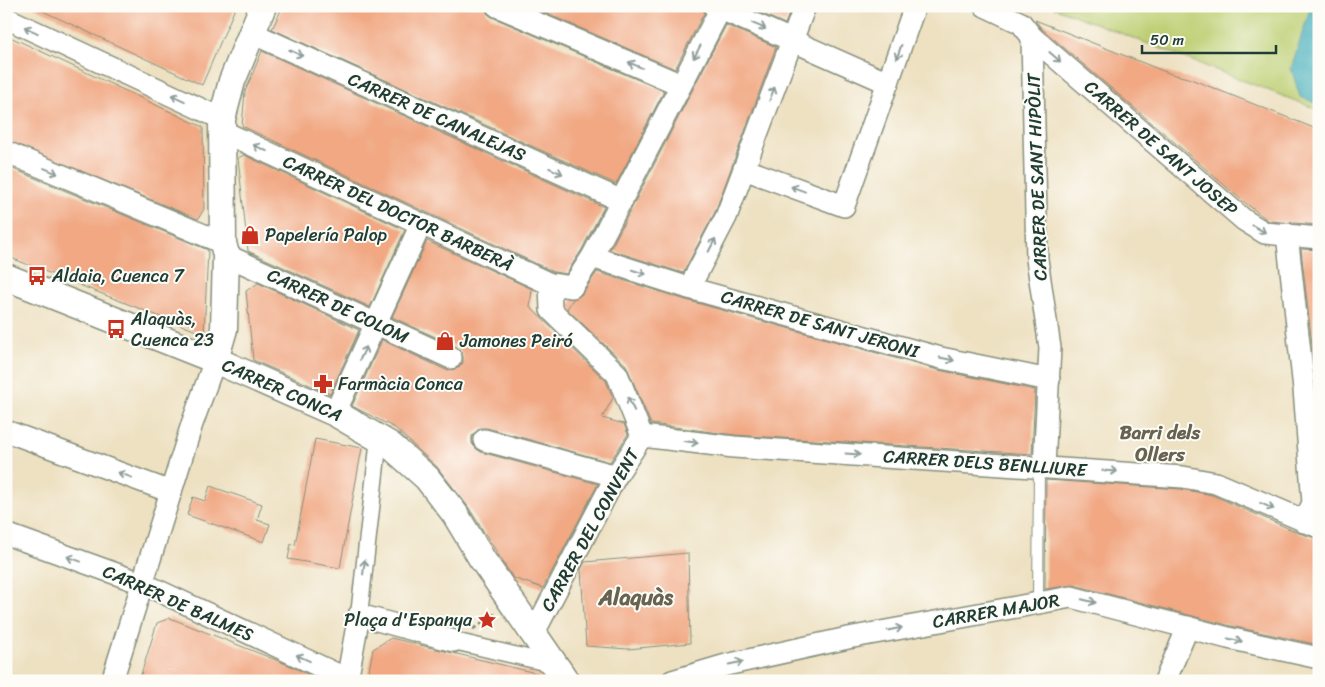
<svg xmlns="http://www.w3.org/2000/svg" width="1325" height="687" viewBox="0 0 1325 687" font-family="Sriracha,sans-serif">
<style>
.green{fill:#bdcf73;stroke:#6e8654}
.water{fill:#3cabb9;stroke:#2e7476}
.building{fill:#f1a883}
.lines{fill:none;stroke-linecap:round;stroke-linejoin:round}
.service-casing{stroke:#868f7b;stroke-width:12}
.pedestrian-casing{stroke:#868f7b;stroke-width:19}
.minor-casing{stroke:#868f7b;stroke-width:24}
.tertiary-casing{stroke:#868f7b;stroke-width:29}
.path{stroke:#868f7b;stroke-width:3;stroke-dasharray:4 4;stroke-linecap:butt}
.service{stroke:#fff;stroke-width:10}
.pedestrian{stroke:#fff;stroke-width:16}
.minor{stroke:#fff;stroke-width:21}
.tertiary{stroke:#fff;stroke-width:26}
.oneway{stroke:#8f9e9a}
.labels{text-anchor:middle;stroke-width:4;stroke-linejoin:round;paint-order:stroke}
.street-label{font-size:18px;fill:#1f3d34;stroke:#fdfcf7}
.poi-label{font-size:18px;fill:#1f3d34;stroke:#fdfcf7;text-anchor:start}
.neighbourhood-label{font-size:19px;font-weight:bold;fill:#686250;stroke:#fdfcf7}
.district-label{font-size:22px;font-weight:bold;fill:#686250;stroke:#fdfcf7}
</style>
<rect width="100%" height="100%" fill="#fdfcf7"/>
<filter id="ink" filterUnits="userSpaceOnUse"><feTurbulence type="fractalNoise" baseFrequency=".02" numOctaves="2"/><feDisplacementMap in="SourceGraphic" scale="10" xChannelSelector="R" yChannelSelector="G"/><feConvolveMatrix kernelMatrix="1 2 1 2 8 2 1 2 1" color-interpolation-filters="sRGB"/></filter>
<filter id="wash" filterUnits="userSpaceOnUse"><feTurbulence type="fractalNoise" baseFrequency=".0096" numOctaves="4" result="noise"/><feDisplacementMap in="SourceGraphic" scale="20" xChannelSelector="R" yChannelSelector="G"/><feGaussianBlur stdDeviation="1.12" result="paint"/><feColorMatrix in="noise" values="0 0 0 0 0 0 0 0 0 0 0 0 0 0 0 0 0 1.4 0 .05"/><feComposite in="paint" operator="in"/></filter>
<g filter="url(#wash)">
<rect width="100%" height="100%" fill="#eee1c2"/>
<!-- green -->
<path class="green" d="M 1319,6 L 1319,110 L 1053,7 L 1053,6 Z"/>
<!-- water -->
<path class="water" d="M 1311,6 L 1319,6 L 1319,104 L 1300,97 L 1291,68 Z"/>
<g id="blocks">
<!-- building -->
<g class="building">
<path d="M 32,6 L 236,6 L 202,85 Z"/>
<path d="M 283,6 L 485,6 L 487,13 L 492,17 L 664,91 L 616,184 L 272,29 Z"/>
<path d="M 529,6 L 702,6 L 704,13 L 675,69 Z"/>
<path d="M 745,6 L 792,6 L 785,24 Z"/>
<path d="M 1035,20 L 1171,74 L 1188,78 L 1319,130 L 1319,225 L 1269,221 L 1244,202 L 1041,28 Z"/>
<path d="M 726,25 L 776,47 L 715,212 L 683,273 L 610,250 Z"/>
<path d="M 6,35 L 203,127 L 204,209 L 198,219 L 6,140 Z"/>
<path d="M 262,51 L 604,207 L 581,251 L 566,274 L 554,272 L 242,126 L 245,92 Z"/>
<path d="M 244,155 L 405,230 L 370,307 L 248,251 L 238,158 Z"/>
<path d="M 6,166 L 208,250 L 204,334 L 6,256 Z"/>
<path d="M 427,241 L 532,289 L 530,307 L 606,381 L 613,398 L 602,418 L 624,424 L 628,434 L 610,462 L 487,428 L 480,428 L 472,436 L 472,444 L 481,452 L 598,484 L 543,588 L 513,578 L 467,505 L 437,467 L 395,428 L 352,406 L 382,340 L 446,370 L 458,368 L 463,363 L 463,356 L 457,347 L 392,317 Z"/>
<path d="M 1301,249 L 1319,250 L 1319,353 L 1313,353 Z"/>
<path d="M 597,272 L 686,300 L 938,370 L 1035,390 L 1032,454 L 735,435 L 651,424 L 626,365 L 567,309 L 573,299 L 582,294 Z"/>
<path d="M 258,283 L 359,330 L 330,394 L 253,360 L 246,291 Z"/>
<path d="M 315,439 L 362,448 L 340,568 L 288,559 L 291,544 L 295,545 Z"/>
<path d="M 1046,480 L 1181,489 L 1212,495 L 1299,533 L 1319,539 L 1319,645 L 1231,626 L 1074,585 L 1045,589 Z"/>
<path d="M 210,486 L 262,504 L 257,520 L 270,524 L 264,542 L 187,515 L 193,497 L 205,501 Z"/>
<path d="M 688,553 L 690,643 L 628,649 L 586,646 L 581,570 L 585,562 Z"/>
<path d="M 170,618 L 291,666 L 321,681 L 139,681 L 157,623 Z"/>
<path d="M 391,638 L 544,675 L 544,681 L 367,681 L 373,649 Z"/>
</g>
</g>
</g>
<g filter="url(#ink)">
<use href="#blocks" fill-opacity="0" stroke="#868f7b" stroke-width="1"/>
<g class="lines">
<!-- service casing -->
<g class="service-casing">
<path id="service" d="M 1038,602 L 1039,466"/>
</g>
<!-- pedestrian casing -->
<g class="pedestrian-casing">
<g id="pedestrian">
<path d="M 359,615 L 379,438"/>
<path d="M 454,641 L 544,662"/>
</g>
</g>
<!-- minor casing -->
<g class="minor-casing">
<g id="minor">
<path d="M 497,6 L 679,84"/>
<path d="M 714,6 L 888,83"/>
<path d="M 985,6 L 1021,23 L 1032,37 L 1244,220 L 1265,233 L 1319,238"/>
<path d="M 6,18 L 222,119"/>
<path d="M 252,33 L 622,201"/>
<path d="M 1032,37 L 1037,259 L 1050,348 L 1044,467"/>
<path d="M 222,131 L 550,284 L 551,310 L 617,374 L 642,436 L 616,476 L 537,627 L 532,631"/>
<path d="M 6,152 L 223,243"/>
<path d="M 744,169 L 844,206 L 915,6"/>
<path d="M 1287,234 L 1304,389 L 1313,503 L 1304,522"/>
<path d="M 226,255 L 451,358"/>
<path d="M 592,257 L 689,288 L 941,358 L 1049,380"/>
<path d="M 550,284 L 572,287 L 592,257 L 722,6"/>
<path d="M 689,288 L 726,217 L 805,6"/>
<path d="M 335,413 L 421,224"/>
<path d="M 6,431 L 171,492"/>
<path d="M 642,436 L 734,447 L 1183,477 L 1216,483 L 1319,527"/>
<path d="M 484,440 L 616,476"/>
<path d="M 6,534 L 144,584 L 347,679"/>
<path d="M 112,681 L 192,424 L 215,360"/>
<path d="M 347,681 L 359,615 L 454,641"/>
<path d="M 672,681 L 726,665 L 848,638 L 1071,597 L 1228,638 L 1319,658"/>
<path d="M 1165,681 L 1188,627"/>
</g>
</g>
<!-- tertiary casing -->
<g class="tertiary-casing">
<g id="tertiary">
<path d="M 6,277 L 215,360 L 335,413 L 390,445 L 427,478 L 455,514 L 482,559 L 566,681"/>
<path d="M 215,360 L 224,329 L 226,255 L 223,243 L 222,119 L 232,81 L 263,6"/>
</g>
</g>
<!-- path -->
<path class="path" d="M 473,629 L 495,614"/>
<!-- service -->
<use href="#service" class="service"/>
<!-- pedestrian -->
<use href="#pedestrian" class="pedestrian"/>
<!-- minor -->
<use href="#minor" class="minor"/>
<!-- tertiary -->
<use href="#tertiary" class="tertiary"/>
</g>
<!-- one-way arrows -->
<defs><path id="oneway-shaft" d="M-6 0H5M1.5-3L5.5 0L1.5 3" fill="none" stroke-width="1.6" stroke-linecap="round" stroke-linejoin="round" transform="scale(1.25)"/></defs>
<g class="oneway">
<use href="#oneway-shaft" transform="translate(759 26) rotate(23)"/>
<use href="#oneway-shaft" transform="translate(31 30) rotate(-155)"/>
<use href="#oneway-shaft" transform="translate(697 52) rotate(118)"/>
<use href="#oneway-shaft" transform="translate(899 52) rotate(109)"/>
<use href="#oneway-shaft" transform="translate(296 53) rotate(24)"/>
<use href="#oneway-shaft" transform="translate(1055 57) rotate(41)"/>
<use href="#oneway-shaft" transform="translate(635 65) rotate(-157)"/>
<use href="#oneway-shaft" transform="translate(772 94) rotate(-69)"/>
<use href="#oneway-shaft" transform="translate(178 98) rotate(-155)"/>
<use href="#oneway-shaft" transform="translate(260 148) rotate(-155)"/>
<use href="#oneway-shaft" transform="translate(51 171) rotate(23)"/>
<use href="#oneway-shaft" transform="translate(556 171) rotate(24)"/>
<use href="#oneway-shaft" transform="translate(798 189) rotate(-160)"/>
<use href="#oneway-shaft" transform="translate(1259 229) rotate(29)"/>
<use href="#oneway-shaft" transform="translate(712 245) rotate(-63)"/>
<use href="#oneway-shaft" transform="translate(639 272) rotate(18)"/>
<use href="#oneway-shaft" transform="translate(363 353) rotate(-65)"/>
<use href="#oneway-shaft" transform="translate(947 359) rotate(12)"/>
<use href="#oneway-shaft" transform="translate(631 404) rotate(-115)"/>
<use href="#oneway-shaft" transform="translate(691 442) rotate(7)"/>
<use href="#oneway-shaft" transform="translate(853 454) rotate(4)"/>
<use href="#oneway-shaft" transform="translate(1110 471) rotate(4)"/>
<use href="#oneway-shaft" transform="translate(125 475) rotate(-160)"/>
<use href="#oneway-shaft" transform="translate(1267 506) rotate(24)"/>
<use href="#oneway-shaft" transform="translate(74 559) rotate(-160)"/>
<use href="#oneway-shaft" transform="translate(364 567) rotate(-83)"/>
<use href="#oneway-shaft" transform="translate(1089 601) rotate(14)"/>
<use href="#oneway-shaft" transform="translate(895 629) rotate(-11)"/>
<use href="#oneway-shaft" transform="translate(1235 640) rotate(12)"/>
<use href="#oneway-shaft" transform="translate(303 658) rotate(-155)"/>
<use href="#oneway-shaft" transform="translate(736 663) rotate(-12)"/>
</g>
</g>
<!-- icons -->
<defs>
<g id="shop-bare" transform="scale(1.5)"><path d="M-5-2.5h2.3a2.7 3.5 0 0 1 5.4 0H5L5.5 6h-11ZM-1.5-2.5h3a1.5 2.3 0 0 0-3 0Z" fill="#c8321e" stroke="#fdfcf7" stroke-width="2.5" paint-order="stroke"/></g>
<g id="bus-bare" transform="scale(1.5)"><path d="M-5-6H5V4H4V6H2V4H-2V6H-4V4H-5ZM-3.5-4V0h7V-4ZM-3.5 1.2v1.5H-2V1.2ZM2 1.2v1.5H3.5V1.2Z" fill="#c8321e" stroke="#fdfcf7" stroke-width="2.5" paint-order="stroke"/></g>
<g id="pharmacy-bare" transform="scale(1.5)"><path d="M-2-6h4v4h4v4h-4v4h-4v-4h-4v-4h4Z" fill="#c8321e" stroke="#fdfcf7" stroke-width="2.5" paint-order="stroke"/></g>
<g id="sight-bare" transform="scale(1.5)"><path d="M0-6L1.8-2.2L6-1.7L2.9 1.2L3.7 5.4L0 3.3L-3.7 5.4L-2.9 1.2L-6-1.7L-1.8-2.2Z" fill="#c8321e" stroke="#fdfcf7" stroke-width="2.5" paint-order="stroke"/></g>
</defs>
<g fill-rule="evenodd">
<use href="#shop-bare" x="250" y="235"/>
<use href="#bus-bare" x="37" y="276"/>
<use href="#bus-bare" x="116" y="329"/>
<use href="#shop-bare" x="445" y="341"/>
<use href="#pharmacy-bare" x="323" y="384"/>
<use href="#sight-bare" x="487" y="620"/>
</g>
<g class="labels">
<!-- street labels -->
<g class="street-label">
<text transform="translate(437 117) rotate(24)" y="6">CARRER DE CANALEJAS</text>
<text transform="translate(1161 148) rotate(41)" y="6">CARRER DE SANT JOSEP</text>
<text transform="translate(1037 177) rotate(-92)" y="6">CARRER DE SANT HIPÒLIT</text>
<text transform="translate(398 213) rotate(25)" y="6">CARRER DEL DOCTOR BARBERÀ</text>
<text transform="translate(338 306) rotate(25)" y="6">CARRER DE COLOM</text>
<text transform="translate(820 324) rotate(16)" y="6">CARRER DE SANT JERONI</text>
<text transform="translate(282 390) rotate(24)" y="6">CARRER CONCA</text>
<text transform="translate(985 463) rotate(4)" y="6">CARRER DELS BENLLIURE</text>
<text transform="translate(590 530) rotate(-61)" y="6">CARRER DEL CONVENT</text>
<text transform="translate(178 603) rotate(24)" y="6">CARRER DE BALMES</text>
<text transform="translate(996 611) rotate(-10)" y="6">CARRER MAJOR</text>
</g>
<!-- poi labels -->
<g class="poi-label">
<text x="265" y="241">Papelería Palop</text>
<text x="52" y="282">Aldaia, Cuenca 7</text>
<text x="131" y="325">Alaquàs,<tspan x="131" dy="21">Cuenca 23</tspan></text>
<text x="460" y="347">Jamones Peiró</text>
<text x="338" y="390">Farmàcia Conca</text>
<text x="472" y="626" text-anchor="end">Plaça d'Espanya</text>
</g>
<!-- neighbourhood labels -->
<g class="neighbourhood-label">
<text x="1160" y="439">Barri dels<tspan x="1160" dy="22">Ollers</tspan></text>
</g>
<!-- district labels -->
<g class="district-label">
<text x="636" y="605">Alaquàs</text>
</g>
</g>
<!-- margin -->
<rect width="1325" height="687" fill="none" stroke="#fdfcf7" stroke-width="25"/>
<!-- scale -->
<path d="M1142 45v8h134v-8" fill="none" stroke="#1f3d34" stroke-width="2.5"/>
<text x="1150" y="45" font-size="15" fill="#1f3d34" stroke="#fdfcf7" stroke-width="4" paint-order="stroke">50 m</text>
</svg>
